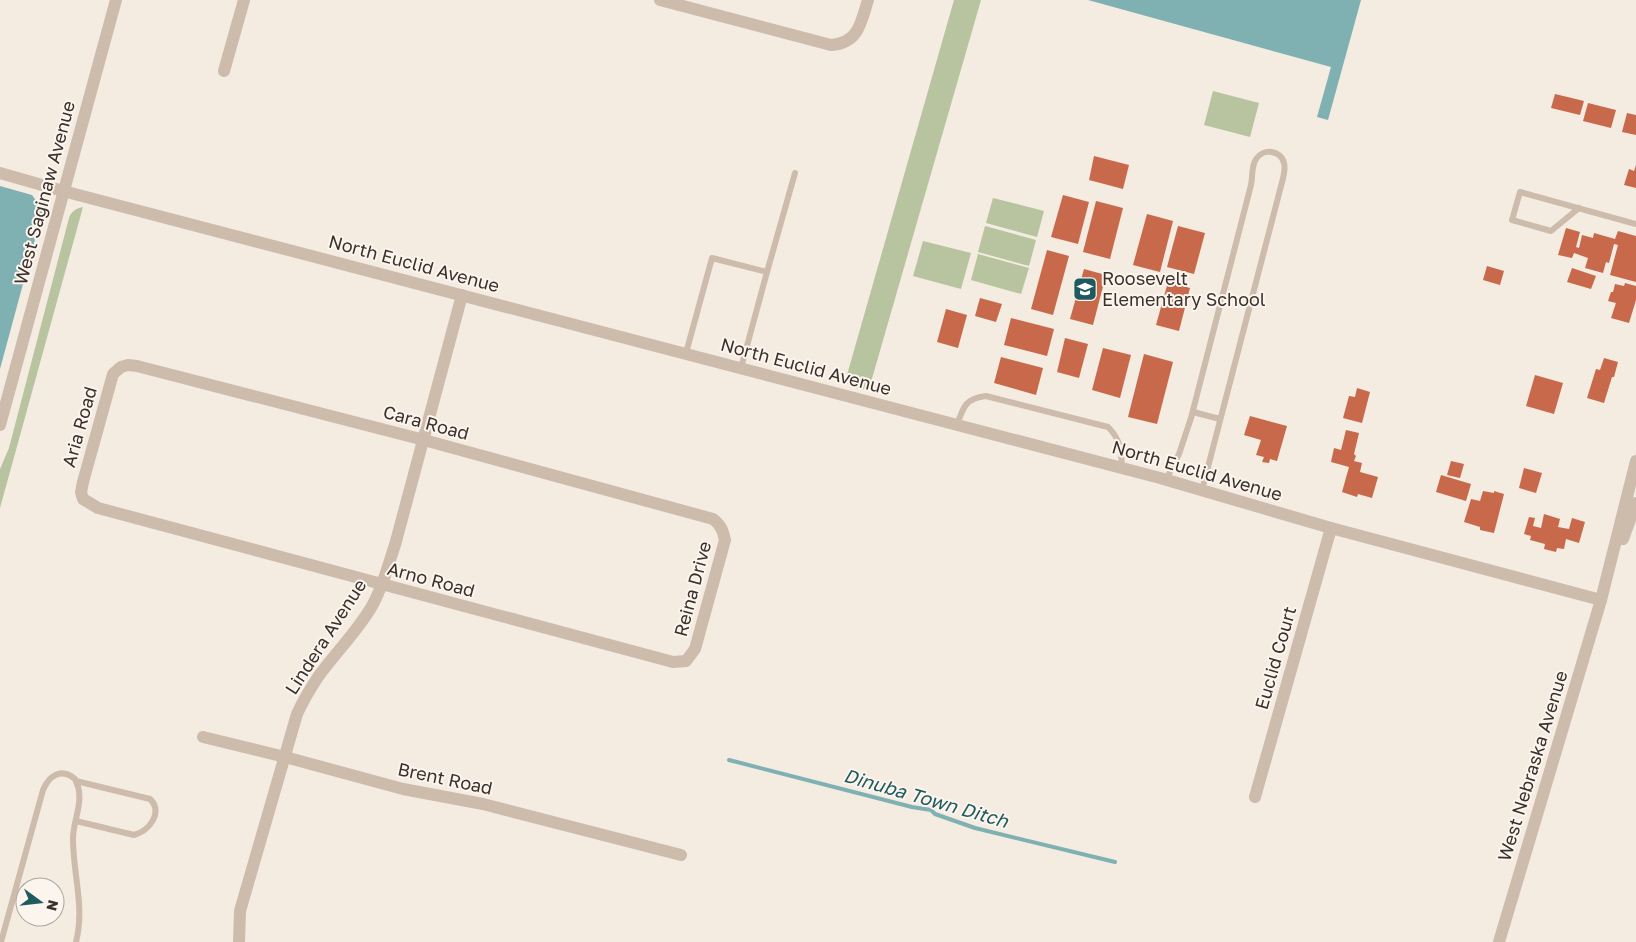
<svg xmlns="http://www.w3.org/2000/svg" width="1636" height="942" viewBox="0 0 1636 942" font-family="'Golos Text',sans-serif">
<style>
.green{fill:#b8c4a0}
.water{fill:#7fb0b2}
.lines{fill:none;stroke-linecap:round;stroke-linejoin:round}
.stream{stroke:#7fb0b2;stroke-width:4}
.building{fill:#c8694b}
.service{stroke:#cdbbac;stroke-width:6}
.minor{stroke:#cdbbac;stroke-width:12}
.tertiary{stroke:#cdbbac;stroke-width:12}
.labels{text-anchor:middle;stroke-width:4;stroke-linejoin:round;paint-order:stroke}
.street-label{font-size:18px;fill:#3b302b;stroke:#fbf5ee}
.poi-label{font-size:18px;fill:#3b302b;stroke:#fbf5ee;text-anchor:start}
.water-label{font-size:19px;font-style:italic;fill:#1f5a5e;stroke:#fbf5ee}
</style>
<rect width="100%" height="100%" fill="#f4ebe1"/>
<!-- green -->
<g class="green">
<path d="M 954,0 L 981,0 L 869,389 C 859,390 853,388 845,382 Z"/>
<path d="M 1213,91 L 1259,103 L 1250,137 L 1204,125 Z"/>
<path d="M 993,198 L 1044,211 L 1037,237 L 986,223 Z"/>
<path d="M 83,207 L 0,508 L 0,469 L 9,448 L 69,218 C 72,211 75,209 83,207 Z"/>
<path d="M 985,226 L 1036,240 L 1029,266 L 978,252 Z"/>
<path d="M 923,241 L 971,253 L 961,289 L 913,276 Z"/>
<path d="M 978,254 L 1029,268 L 1021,294 L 971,280 Z"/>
</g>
<!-- water -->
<g class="water">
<path d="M 1088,0 L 1361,0 L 1328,120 L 1317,117 L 1331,67 Z"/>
<path d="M 0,186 L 32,195 L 43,210 L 0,369 Z"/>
</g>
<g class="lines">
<!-- stream -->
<path class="stream" d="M 729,760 L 912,807 L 931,810 L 935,814 L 975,828 L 1115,862"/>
</g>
<!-- building -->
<g class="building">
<path d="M 1555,94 L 1584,101 L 1580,115 L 1551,108 Z"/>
<path d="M 1588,103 L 1616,110 L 1611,128 L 1583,121 Z"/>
<path d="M 1627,113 L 1636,115 L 1636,135 L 1622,132 Z"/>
<path d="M 1094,156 L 1129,165 L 1123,189 L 1089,180 Z"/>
<path d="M 1636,165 L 1636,188 L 1624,185 L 1629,169 L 1634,171 Z"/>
<path d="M 1063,195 L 1089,202 L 1078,244 L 1051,237 Z"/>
<path d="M 1096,201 L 1123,208 L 1110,259 L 1083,252 Z"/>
<path d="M 1147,214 L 1173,221 L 1160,272 L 1133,265 Z"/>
<path d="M 1178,226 L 1205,233 L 1194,274 L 1167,267 Z"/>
<path d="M 1566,228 L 1580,232 L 1576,247 L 1579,248 L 1582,235 L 1593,238 L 1594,233 L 1615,239 L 1618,231 L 1636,236 L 1636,282 L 1610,275 L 1618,245 L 1614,244 L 1609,263 L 1606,262 L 1603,273 L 1585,268 L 1588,258 L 1574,253 L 1572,258 L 1558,255 Z"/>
<path d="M 1047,250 L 1069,256 L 1053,315 L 1031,309 Z"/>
<path d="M 1487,266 L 1504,271 L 1500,285 L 1483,280 Z"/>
<path d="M 1572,268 L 1596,276 L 1591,289 L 1567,282 Z"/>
<path d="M 1084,269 L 1106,275 L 1093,325 L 1070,319 Z"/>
<path d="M 1168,282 L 1190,288 L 1179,331 L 1156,325 Z"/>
<path d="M 1625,283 L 1636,286 L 1636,300 L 1629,323 L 1611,318 L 1616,303 L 1608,301 L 1611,292 L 1613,292 L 1615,284 L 1624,286 Z"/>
<path d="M 980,298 L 1002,304 L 996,322 L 975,316 Z"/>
<path d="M 946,309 L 967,315 L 958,348 L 937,342 Z"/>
<path d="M 1011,318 L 1054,329 L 1047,356 L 1004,345 Z"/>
<path d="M 1065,338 L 1088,344 L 1079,378 L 1057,372 Z"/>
<path d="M 1103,348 L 1131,355 L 1120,398 L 1092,390 Z"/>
<path d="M 1144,354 L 1173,362 L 1157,424 L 1128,417 Z"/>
<path d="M 1001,357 L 1043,368 L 1036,395 L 994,383 Z"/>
<path d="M 1604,358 L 1618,362 L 1614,377 L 1612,377 L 1604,403 L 1587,398 L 1596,369 L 1600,370 Z"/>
<path d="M 1535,375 L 1563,383 L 1554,414 L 1526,406 Z"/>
<path d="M 1357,388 L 1370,392 L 1362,423 L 1343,418 L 1349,396 L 1355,397 Z"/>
<path d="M 1250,416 L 1287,426 L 1277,461 L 1270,459 L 1269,463 L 1262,462 L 1264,457 L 1256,455 L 1261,440 L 1244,435 Z"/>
<path d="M 1346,430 L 1359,433 L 1354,454 L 1356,456 L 1354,461 L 1362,463 L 1360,472 L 1378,477 L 1372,498 L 1358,494 L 1357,497 L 1342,492 L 1349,467 L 1331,462 L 1334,448 L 1341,450 Z"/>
<path d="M 1451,461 L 1464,464 L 1460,478 L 1447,475 Z"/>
<path d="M 1524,468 L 1542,473 L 1536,493 L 1519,488 Z"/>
<path d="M 1441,475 L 1471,484 L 1466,501 L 1436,492 Z"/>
<path d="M 1483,491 L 1494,493 L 1494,491 L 1504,494 L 1494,533 L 1480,530 L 1480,527 L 1464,522 L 1471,499 L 1480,501 Z"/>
<path d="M 1544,514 L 1560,519 L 1558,527 L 1569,529 L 1572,518 L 1585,522 L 1579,543 L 1566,539 L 1564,549 L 1557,548 L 1556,552 L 1544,549 L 1545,544 L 1530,540 L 1531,536 L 1524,534 L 1529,517 L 1535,518 L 1533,526 L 1541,528 Z"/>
</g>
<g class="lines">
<!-- service -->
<g class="service">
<path d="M 1579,208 L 1551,231 L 1512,220 L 1520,192 L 1636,224"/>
<path d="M 767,272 L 795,173"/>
<path d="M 686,353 L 712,258 L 767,272 L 741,368"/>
<path d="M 1193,412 L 1220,419"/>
<path d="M 957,425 C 963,407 966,398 986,396 L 1108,427 C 1121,440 1121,450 1122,468"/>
<path d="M 1166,480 L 1179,454 L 1191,418 L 1251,185 C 1253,176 1251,167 1256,159 C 1263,148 1281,150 1284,163 C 1286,170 1283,179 1281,186 L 1202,490"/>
<path d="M 76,821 L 134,835 C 149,831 164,812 150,799 L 76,781"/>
<path d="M 1,942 L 43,790 C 49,776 61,767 75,779 C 86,800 73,818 73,839 C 73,874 85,907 76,942"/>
</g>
<!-- minor -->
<g class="minor">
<path d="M 660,0 L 831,45 C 859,43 861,22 868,0"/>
<path d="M 224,71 L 244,0"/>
<path d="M 0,173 L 63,191 L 1160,478 L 1331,528 L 1601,600"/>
<path d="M 128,365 L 137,366 L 424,440 L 713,519 C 721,525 723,531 725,540 L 695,649 L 686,661 L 673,662 L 98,508 L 83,499 L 81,492 L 83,482 L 113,374 L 121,367 Z"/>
<path d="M 203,737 L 285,757 L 403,789 L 483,804 L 681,855"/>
<path d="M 1255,797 L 1331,528"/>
<path d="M 239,942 L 240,911 L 297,714 C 303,701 310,689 318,677 C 335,653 357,632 372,606 C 383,587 388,565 395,545 L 462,295"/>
</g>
<!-- tertiary -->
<g class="tertiary">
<path d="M 0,425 L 116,0"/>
<path d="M 1623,539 L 1636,503"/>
<path d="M 1499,942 L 1601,600 L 1636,461"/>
</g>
</g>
<!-- icons -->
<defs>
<g id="school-square" transform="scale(1.25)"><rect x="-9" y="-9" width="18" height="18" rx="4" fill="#1f5a5e" stroke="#fbf5ee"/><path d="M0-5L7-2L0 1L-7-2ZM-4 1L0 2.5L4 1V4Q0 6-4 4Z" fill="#fff"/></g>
</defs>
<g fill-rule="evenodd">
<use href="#school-square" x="1085" y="289"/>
</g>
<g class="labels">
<!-- street labels -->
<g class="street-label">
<text transform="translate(45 193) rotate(-75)" y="6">West Saginaw Avenue</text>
<text transform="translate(414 264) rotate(15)" y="6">North Euclid Avenue</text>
<text transform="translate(806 367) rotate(15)" y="6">North Euclid Avenue</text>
<text transform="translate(426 423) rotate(15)" y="6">Cara Road</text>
<text transform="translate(80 427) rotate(-74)" y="6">Aria Road</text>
<text transform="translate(1197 471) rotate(16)" y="6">North Euclid Avenue</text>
<text transform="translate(431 580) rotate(15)" y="6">Arno Road</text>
<text transform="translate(693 589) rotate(-75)" y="6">Reina Drive</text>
<text transform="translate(326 637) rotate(-57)" y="6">Lindera Avenue</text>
<text transform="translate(1276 658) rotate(-74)" y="6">Euclid Court</text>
<text transform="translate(1533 766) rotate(-73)" y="6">West Nebraska Avenue</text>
<text transform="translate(445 779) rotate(12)" y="6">Brent Road</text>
</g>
<!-- poi labels -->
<g class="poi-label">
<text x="1102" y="285">Roosevelt<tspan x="1102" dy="21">Elementary School</tspan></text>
</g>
<!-- water labels -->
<g class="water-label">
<text transform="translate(926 798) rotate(16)" y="7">Dinuba Town Ditch</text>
</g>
</g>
<!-- north arrow -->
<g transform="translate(40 902) rotate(105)"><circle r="24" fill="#fbf5ee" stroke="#aea6a0"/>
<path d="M0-4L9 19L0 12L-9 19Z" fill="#1f5a5e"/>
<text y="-8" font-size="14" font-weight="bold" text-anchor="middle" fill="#3b302b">N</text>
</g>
</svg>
